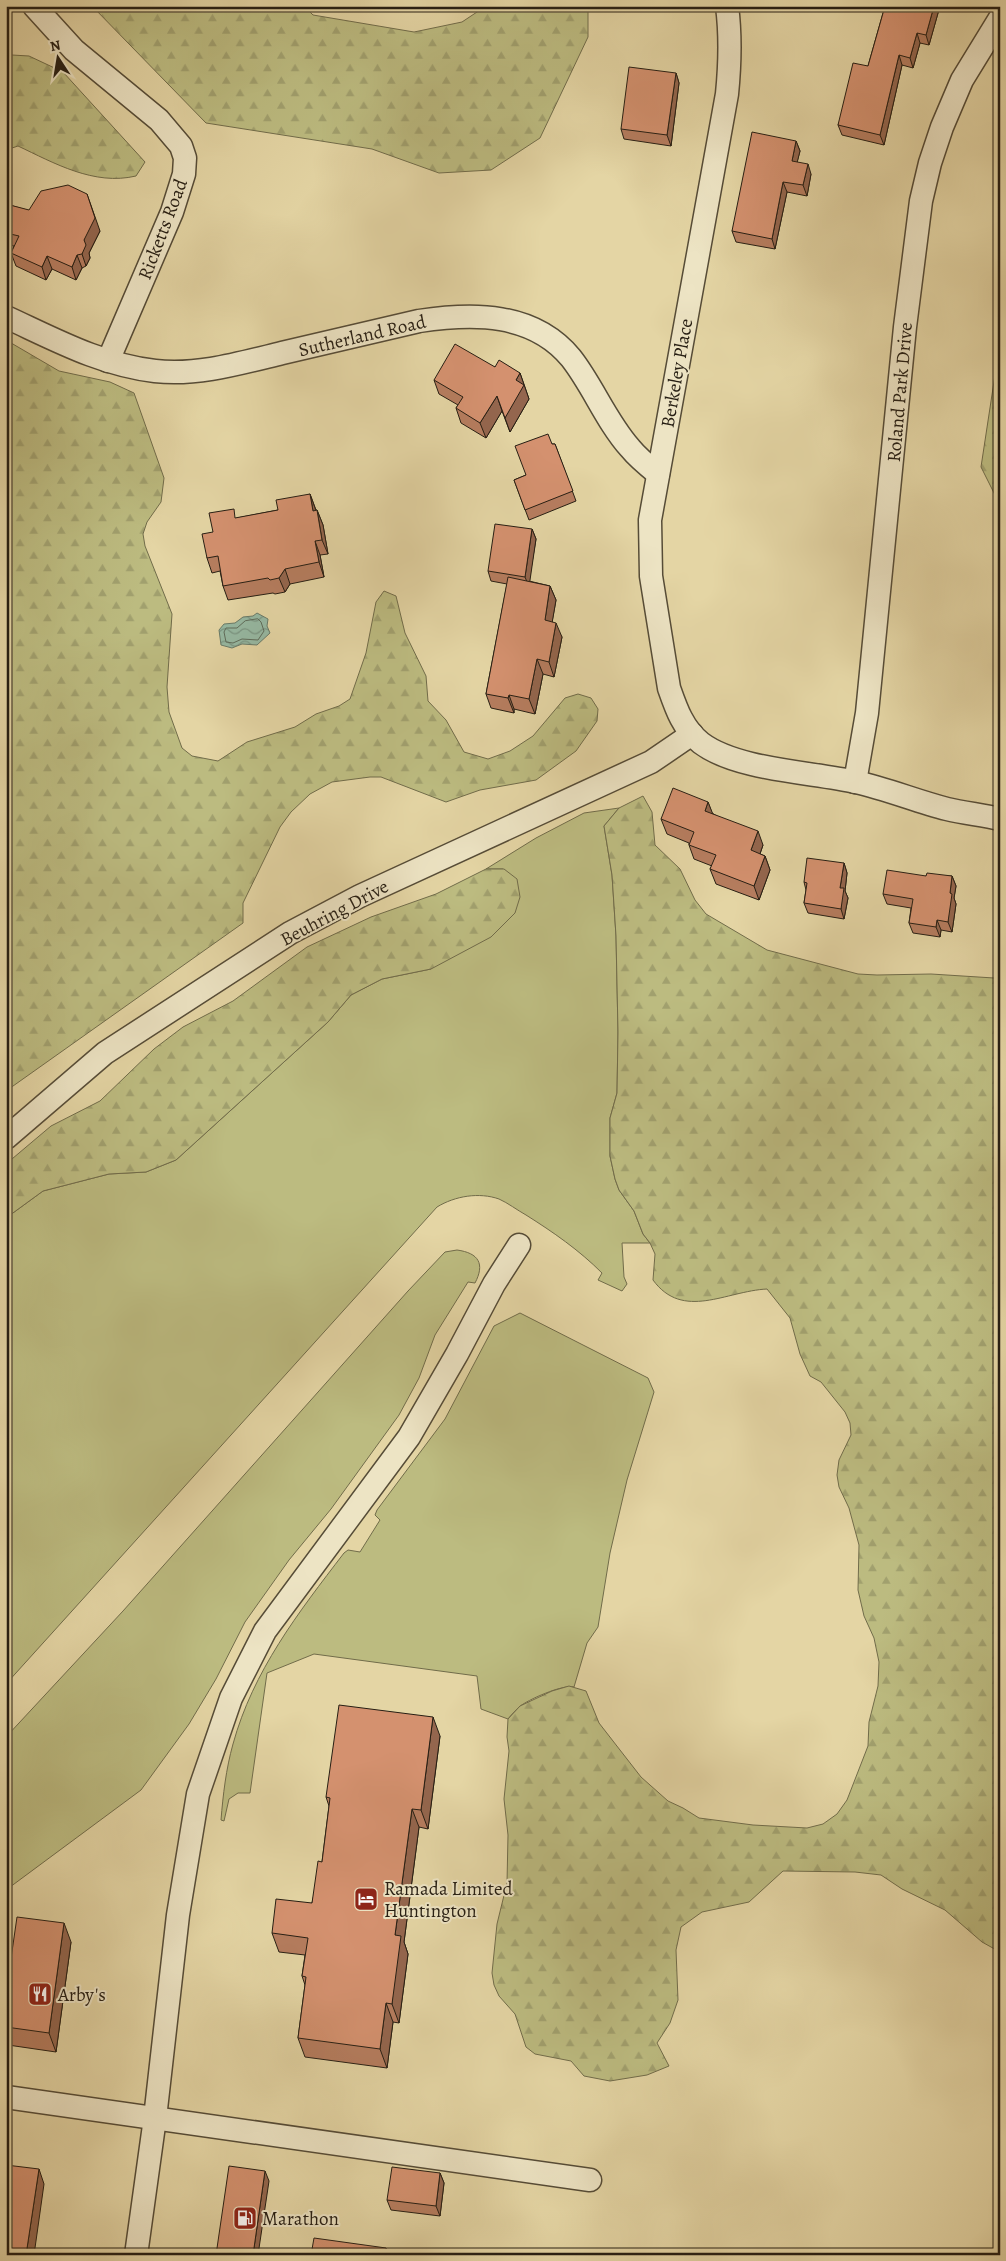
<svg xmlns="http://www.w3.org/2000/svg" width="1006" height="2261" viewBox="0 0 1006 2261" font-family="Alegreya,serif">
<style>
.green{fill:#bcbb80;stroke:#716c4a}
.forest{fill:url(#forest-firs);stroke:#716c4a}
.water{fill:url(#water-waves);stroke:#697b69}
.lines{fill:none;stroke-linecap:round;stroke-linejoin:round}
.shore{stroke:#5e6c5b;stroke-width:1}
.street-casing{stroke:#564c37;stroke-width:25}
.street{stroke:#ede4c4;stroke-width:22}
.wall{fill:#b67d5f;stroke:#261e13}
.shaded-wall{fill:#94664e;stroke:#261e13}
.building{fill:#d4916f;stroke:#261e13}
.labels{text-anchor:middle;stroke-width:4;stroke-linejoin:round;paint-order:stroke}
.street-label{font-size:19px;fill:#261e13;stroke:#ede4c4}
.poi-label{font-size:19px;fill:#261e13;stroke:#ede4c4;text-anchor:start}
</style>
<defs>
<pattern id="forest-firs" width="22" height="20" patternUnits="userSpaceOnUse" patternTransform="scale(1.25)"><rect width="22" height="20" fill="#bcbb80"/><path d="M5 1l3.5 6h-7zM16 11l3.5 6h-7z" fill="#a1a06e"/></pattern>
<pattern id="water-waves" width="16" height="10" patternUnits="userSpaceOnUse" patternTransform="scale(1.25)"><rect width="16" height="10" fill="#96b9a3"/><path d="M0 5q4-4 8 0t8 0" fill="none" stroke="#7a9684"/></pattern>
</defs>
<rect width="100%" height="100%" fill="#e4d5a4"/>
<filter id="stains"><feTurbulence type="fractalNoise" baseFrequency=".004" numOctaves="4"/><feColorMatrix values="0 0 0 0 .2 0 0 0 0 .09 0 0 0 0 .02 0 0 0 .5 -.17"/></filter>
<radialGradient id="worn" r=".72"><stop offset=".6" stop-color="#630" stop-opacity="0"/><stop offset="1" stop-color="#630" stop-opacity=".3"/></radialGradient>
<!-- green -->
<g class="green">
<path d="M 619,808 L 604,826 L 612,875 L 616,936 L 618,1032 L 617,1093 L 610,1118 L 610,1156 L 615,1179 L 619,1190 L 634,1211 L 643,1234 L 650,1243 L 622,1243 L 624,1277 L 627,1284 L 622,1291 L 598,1280 L 602,1273 C 579,1250 553,1232 526,1215 C 517,1210 508,1203 499,1199 C 479,1192 455,1196 437,1207 L 6,1684 L 6,1218 L 43,1191 L 109,1174 L 146,1172 L 176,1160 L 328,1022 L 351,995 L 382,979 L 431,969 L 503,869 L 486,869 L 536,838 L 584,813 Z"/>
<path d="M 457,1250 C 479,1253 485,1264 475,1283 L 468,1282 L 435,1335 L 419,1378 L 399,1415 L 331,1509 L 289,1560 L 245,1622 L 216,1679 L 189,1724 L 141,1790 L 6,1890 L 6,1737 L 123,1611 L 408,1291 L 445,1252 Z"/>
<path d="M 520,1313 L 648,1378 L 654,1392 L 627,1480 L 610,1553 L 598,1627 L 587,1643 L 574,1687 C 563,1684 527,1700 519,1707 C 515,1711 511,1715 508,1719 L 481,1709 L 477,1676 L 314,1654 L 267,1673 L 250,1793 L 238,1793 L 229,1799 L 224,1821 L 221,1820 C 223,1795 226,1769 233,1744 C 253,1671 298,1613 344,1553 L 348,1550 L 360,1552 L 380,1520 L 375,1515 L 377,1510 L 445,1419 L 494,1326 Z"/>
</g>
<!-- forest -->
<g class="forest">
<path d="M 92,6 L 304,6 L 313,15 L 414,32 L 462,22 L 486,6 L 588,6 L 588,37 L 540,138 L 491,170 L 439,173 L 372,149 L 206,123 Z"/>
<path d="M 12,55 L 29,56 L 63,72 L 145,162 L 136,176 C 94,186 54,163 18,146 L 6,150 L 6,56 Z"/>
<path d="M 6,340 L 59,371 L 110,382 L 134,393 L 164,478 L 161,502 L 147,522 L 143,534 L 145,546 L 172,614 L 167,687 L 169,712 L 182,748 L 192,756 L 218,761 L 247,742 L 295,727 L 316,714 L 339,706 L 350,699 L 366,653 L 376,602 L 384,591 L 396,596 L 405,633 L 426,676 L 428,701 L 446,720 L 464,752 L 488,759 L 510,751 L 533,736 L 565,698 L 578,694 L 591,698 L 598,709 L 597,721 L 576,751 L 536,780 L 480,790 L 446,802 L 381,777 L 370,777 L 332,782 L 310,794 L 291,812 L 280,827 L 243,903 L 243,923 L 6,1091 Z"/>
<path d="M 1000,342 L 1000,505 L 981,467 Z"/>
<path d="M 643,796 L 652,812 L 655,845 L 680,869 L 695,900 L 706,914 L 767,950 L 858,974 L 877,975 L 931,974 L 994,978 L 1000,980 L 1000,1952 L 982,1942 L 945,1910 L 902,1889 L 881,1875 L 855,1872 L 783,1871 L 749,1902 L 702,1912 L 681,1927 L 676,1950 L 678,2000 L 670,2023 L 657,2043 L 669,2066 L 647,2075 L 610,2081 L 584,2076 L 571,2061 L 535,2054 L 526,2047 L 515,2014 L 499,1996 L 494,1985 L 492,1973 L 497,1924 L 507,1883 L 508,1835 L 504,1799 L 509,1751 L 507,1737 L 508,1719 L 520,1706 L 552,1691 L 569,1686 L 586,1691 L 599,1723 L 641,1777 L 668,1801 L 683,1808 L 699,1818 L 753,1825 L 807,1828 L 823,1824 L 837,1814 L 847,1800 L 868,1746 L 869,1722 L 878,1686 L 879,1662 L 874,1638 L 864,1616 L 858,1590 L 859,1545 L 849,1508 L 839,1487 L 837,1475 L 839,1460 L 851,1435 L 850,1423 L 845,1412 L 821,1382 L 810,1376 L 800,1354 L 790,1318 L 767,1289 C 726,1291 683,1321 653,1280 L 655,1254 L 650,1243 L 643,1234 L 634,1211 L 619,1190 L 615,1179 L 610,1156 L 610,1118 L 617,1093 L 618,1032 L 616,936 L 612,875 L 604,826 L 619,808 Z"/>
<path d="M 486,869 L 504,869 L 517,879 L 520,897 L 515,913 L 491,937 L 431,969 L 382,979 L 351,995 L 328,1022 L 176,1160 L 146,1172 L 109,1174 L 43,1191 L 6,1218 L 6,1164 L 51,1126 L 100,1101 L 154,1049 L 183,1027 L 233,1001 L 307,947 L 371,917 L 436,894 Z"/>
</g>
<!-- water -->
<path class="water" d="M 257,613 L 268,619 L 267,626 L 270,633 L 257,645 L 242,644 L 232,648 L 221,645 L 219,630 L 224,624 L 235,623 L 243,617 L 253,616 Z"/>
<g class="lines">
<!-- shore -->
<path class="shore" d="M 258,619 L 261,622 L 264,631 L 258,640 L 242,639 L 233,643 L 226,642 L 224,632 L 226,628 L 237,628 L 245,621 Z"/>
<!-- street casing -->
<g class="street-casing">
<g id="street">
<path d="M 34,6 L 74,50 L 159,120 L 181,146 L 185,158 L 184,174 L 172,212 L 108,361"/>
<path d="M 727,6 C 731,37 730,64 727,94 L 650,520 L 651,576 L 669,688 C 676,708 683,729 701,743 C 737,770 811,772 856,782 C 887,789 916,801 947,809 C 964,813 982,815 1000,819"/>
<path d="M 6,317 C 54,339 101,365 155,371 C 197,376 241,363 282,353 C 328,342 373,332 419,321 C 473,313 533,312 571,358 C 593,386 606,421 630,448 C 638,458 648,466 658,474"/>
<path d="M 855,782 L 867,713 L 905,327 L 921,201 L 930,163 L 942,127 L 962,80 L 1000,18"/>
<path d="M 6,1138 L 105,1053 L 290,933 L 360,896 L 651,762 L 692,734"/>
<path d="M 6,2097 L 590,2180"/>
<path d="M 136,2255 L 155,2118 L 178,1915 L 198,1794 L 231,1698 L 265,1631 L 409,1437 L 457,1354 L 494,1284 L 519,1245"/>
</g>
</g>
<!-- street -->
<use href="#street" class="street"/>
</g>
<!-- wall -->
<g class="wall">
<path d="M 885,6 L 940,6 L 929,45 L 920,43 L 913,68 L 902,65 L 884,145 L 842,135 L 838,125 L 868,66 Z"/>
<path d="M 676,73 L 679,83 L 671,146 L 624,139 L 621,129 Z"/>
<path d="M 796,141 L 800,151 L 797,162 L 811,174 L 807,196 L 787,192 L 775,249 L 736,242 L 732,231 Z"/>
<path d="M 6,204 L 100,231 L 89,253 L 90,258 L 86,266 L 82,268 L 76,280 L 52,269 L 46,280 L 16,266 L 11,253 L 14,246 L 6,244 Z"/>
<path d="M 495,367 L 520,373 L 529,399 L 510,432 L 502,411 L 486,438 L 461,423 L 456,408 L 458,405 L 439,394 L 434,380 Z"/>
<path d="M 552,444 L 555,444 L 576,501 L 529,520 L 514,480 L 526,475 Z"/>
<path d="M 310,494 L 316,510 L 317,510 L 323,525 L 328,554 L 320,555 L 324,577 L 290,584 L 285,592 L 275,594 L 273,593 L 228,600 L 223,586 L 220,571 L 212,573 L 207,558 L 213,532 L 237,518 L 278,510 Z"/>
<path d="M 532,529 L 536,539 L 529,581 L 550,586 L 556,600 L 552,622 L 562,637 L 554,677 L 543,674 L 535,714 L 514,709 L 514,713 L 491,708 L 486,694 L 507,584 L 491,581 L 488,571 Z"/>
<path d="M 708,802 L 712,813 L 763,845 L 760,854 L 765,856 L 770,870 L 759,900 L 716,884 L 710,869 L 712,866 L 694,859 L 689,845 L 689,843 L 667,834 L 661,819 Z"/>
<path d="M 844,863 L 847,873 L 845,891 L 848,898 L 844,919 L 808,913 L 804,903 L 806,890 L 804,882 Z"/>
<path d="M 926,876 L 952,876 L 956,886 L 954,898 L 956,904 L 952,932 L 941,930 L 940,937 L 913,933 L 909,923 L 911,908 L 887,904 L 883,894 Z"/>
<path d="M 440,1736 L 428,1829 L 419,1827 L 404,1942 L 408,1954 L 399,2023 L 393,2022 L 387,2068 L 305,2057 L 298,2038 L 305,1985 L 302,1976 L 305,1955 L 279,1952 L 272,1933 L 312,1903 L 322,1862 L 329,1806 L 326,1797 Z"/>
<path d="M 71,1942 L 56,2052 L 8,2045 L 6,2040 L 6,1993 Z"/>
<path d="M 440,2173 L 444,2183 L 440,2216 L 391,2210 L 387,2200 Z"/>
</g>
<!-- shaded-wall -->
<g class="shaded-wall">
<path d="M 934,6 L 940,6 L 929,45 L 926,35 Z"/>
<path d="M 917,33 L 920,43 L 913,68 L 910,58 Z"/>
<path d="M 899,55 L 902,65 L 884,145 L 880,135 Z"/>
<path d="M 676,73 L 679,83 L 671,146 L 667,135 Z"/>
<path d="M 796,141 L 800,151 L 795,171 L 792,161 Z"/>
<path d="M 808,164 L 811,174 L 807,196 L 803,185 Z"/>
<path d="M 783,182 L 787,192 L 775,249 L 772,239 Z"/>
<path d="M 87,194 L 100,231 L 89,253 L 90,258 L 86,266 L 82,254 L 84,240 Z"/>
<path d="M 77,255 L 82,268 L 76,280 L 72,267 Z"/>
<path d="M 47,256 L 52,269 L 46,280 L 42,267 Z"/>
<path d="M 520,373 L 529,399 L 510,432 L 505,418 L 516,380 Z"/>
<path d="M 497,396 L 502,411 L 486,438 L 480,423 Z"/>
<path d="M 310,494 L 315,508 L 319,525 L 313,511 Z"/>
<path d="M 317,510 L 323,525 L 328,554 L 322,540 Z"/>
<path d="M 532,529 L 536,539 L 529,587 L 525,577 Z"/>
<path d="M 315,541 L 320,555 L 324,577 L 319,562 Z"/>
<path d="M 285,569 L 290,584 L 285,592 L 279,578 Z"/>
<path d="M 550,586 L 556,600 L 550,635 L 545,620 Z"/>
<path d="M 556,623 L 562,637 L 554,677 L 549,662 Z"/>
<path d="M 537,659 L 543,674 L 535,714 L 529,699 Z"/>
<path d="M 509,695 L 514,709 L 514,713 L 508,698 Z"/>
<path d="M 708,802 L 714,817 L 705,811 Z"/>
<path d="M 758,831 L 763,845 L 756,865 L 751,850 Z"/>
<path d="M 765,856 L 770,870 L 759,900 L 754,886 Z"/>
<path d="M 844,863 L 847,873 L 845,891 L 848,898 L 844,919 L 841,909 L 840,888 Z"/>
<path d="M 952,876 L 956,886 L 954,898 L 956,904 L 952,932 L 948,922 L 950,893 Z"/>
<path d="M 937,920 L 941,930 L 940,937 L 936,927 Z"/>
<path d="M 433,1717 L 440,1736 L 428,1829 L 421,1810 Z"/>
<path d="M 412,1809 L 419,1827 L 404,1942 L 408,1954 L 399,2023 L 392,2004 L 395,1935 Z"/>
<path d="M 64,1923 L 71,1942 L 56,2052 L 49,2033 Z"/>
<path d="M 386,2003 L 393,2022 L 387,2068 L 380,2049 Z"/>
<path d="M 39,2169 L 44,2184 L 34,2255 L 26,2255 Z"/>
<path d="M 265,2171 L 269,2181 L 258,2255 L 253,2255 Z"/>
<path d="M 440,2173 L 444,2183 L 440,2216 L 436,2206 Z"/>
<path d="M 386,2248 L 389,2255 L 385,2255 Z"/>
</g>
<!-- building -->
<g class="building">
<path d="M 885,6 L 934,6 L 926,35 L 917,33 L 910,58 L 899,55 L 880,135 L 838,125 L 853,63 L 868,66 Z"/>
<path d="M 629,67 L 676,73 L 667,135 L 621,129 Z"/>
<path d="M 752,132 L 796,141 L 792,161 L 808,164 L 803,185 L 783,182 L 772,239 L 732,231 Z"/>
<path d="M 68,185 L 87,194 L 95,218 L 84,240 L 86,245 L 82,254 L 77,255 L 72,267 L 47,256 L 42,267 L 11,253 L 19,236 L 6,233 L 6,204 L 29,210 L 41,191 Z"/>
<path d="M 455,344 L 495,367 L 499,360 L 520,373 L 516,380 L 524,385 L 505,418 L 497,396 L 480,423 L 456,408 L 463,397 L 434,380 Z"/>
<path d="M 548,434 L 552,444 L 555,444 L 573,491 L 525,510 L 514,480 L 526,475 L 515,446 Z"/>
<path d="M 310,494 L 313,511 L 317,510 L 322,540 L 315,541 L 319,562 L 285,569 L 279,578 L 270,580 L 268,578 L 223,586 L 218,556 L 207,558 L 202,534 L 213,532 L 209,513 L 234,509 L 235,518 L 278,510 L 276,500 Z"/>
<path d="M 495,524 L 532,529 L 525,577 L 488,571 Z"/>
<path d="M 508,577 L 550,586 L 545,620 L 556,623 L 549,662 L 537,659 L 529,699 L 509,695 L 508,698 L 486,694 Z"/>
<path d="M 673,788 L 708,802 L 705,811 L 758,831 L 751,850 L 765,856 L 754,886 L 710,869 L 716,855 L 689,845 L 694,832 L 661,819 Z"/>
<path d="M 807,858 L 844,863 L 840,888 L 844,888 L 841,909 L 804,903 L 807,883 L 804,882 Z"/>
<path d="M 887,870 L 926,876 L 927,873 L 952,876 L 950,893 L 952,894 L 948,922 L 937,920 L 936,927 L 909,923 L 913,899 L 883,894 Z"/>
<path d="M 339,1705 L 433,1717 L 421,1810 L 412,1809 L 395,1935 L 401,1936 L 392,2004 L 386,2003 L 380,2049 L 298,2038 L 306,1977 L 302,1976 L 308,1938 L 272,1933 L 276,1899 L 312,1903 L 318,1861 L 322,1862 L 330,1798 L 326,1797 Z"/>
<path d="M 17,1917 L 64,1923 L 49,2033 L 6,2027 L 6,1993 Z"/>
<path d="M 6,2165 L 39,2169 L 26,2255 L 6,2255 Z"/>
<path d="M 229,2166 L 265,2171 L 253,2255 L 216,2255 Z"/>
<path d="M 392,2167 L 440,2173 L 436,2206 L 387,2200 Z"/>
<path d="M 314,2238 L 386,2248 L 385,2255 L 311,2255 Z"/>
</g>
<!-- icons -->
<defs>
<g id="hotel-square" transform="scale(1.25)"><rect x="-9" y="-9" width="18" height="18" rx="4" fill="#8f2418" stroke="#ede4c4"/><path d="M-6-4.5h1.5V1H6V5H4.5V3h-9V5H-6ZM-4 0a1.8 1.8 0 1 1 3.6 0ZM.5 0V-2.5h3Q6-2.5 6 0Z" fill="#fff"/></g>
<g id="restaurant-square" transform="scale(1.25)"><rect x="-9" y="-9" width="18" height="18" rx="4" fill="#8f2418" stroke="#ede4c4"/><path d="M-5-6h1v4h1v-4h1v4h1v-4h1v5L-1.5 .5V6h-2V.5L-5-1ZM5-6V6H3V1.5H1.5Q1.5-4 5-6Z" fill="#fff"/></g>
<g id="fuel-square" transform="scale(1.25)"><rect x="-9" y="-9" width="18" height="18" rx="4" fill="#8f2418" stroke="#ede4c4"/><path d="M-5.5-6h7V0h2V4h1.3V-2.5L3-4.5l.8-.8L6-3V5H2.5V1h-1V6h-7ZM-4.2-4.7v3.2H.2V-4.7Z" fill="#fff"/></g>
</defs>
<g fill-rule="evenodd">
<use href="#hotel-square" x="366" y="1899"/>
<use href="#restaurant-square" x="40" y="1994"/>
<use href="#fuel-square" x="245" y="2218"/>
</g>
<g class="labels">
<!-- street labels -->
<g class="street-label">
<text transform="translate(162 229) rotate(-69)" y="7">Ricketts Road</text>
<text transform="translate(362 335) rotate(-13)" y="7">Sutherland Road</text>
<text transform="translate(676 373) rotate(-80)" y="7">Berkeley Place</text>
<text transform="translate(899 392) rotate(-85)" y="7">Roland Park Drive</text>
<text transform="translate(334 912) rotate(-28)" y="7">Beuhring Drive</text>
</g>
<!-- poi labels -->
<g class="poi-label">
<text x="384" y="1895">Ramada Limited<tspan x="384" dy="22">Huntington</tspan></text>
<text x="58" y="2001">Arby's</text>
<text x="262" y="2225">Marathon</text>
</g>
</g>
<!-- margin -->
<rect width="1006" height="2261" fill="none" stroke="#e4d5a4" stroke-width="25"/>
<rect x="8" y="8" width="991" height="2246" fill="none" stroke="#261e13" stroke-width="2.5"/>
<rect x="12" y="12" width="981" height="2236" fill="none" stroke="#261e13"/>
<!-- north arrow -->
<g transform="translate(58 58) rotate(348)" stroke="#ede4c4" stroke-width="4" paint-order="stroke">
<path d="M0-4L9 19L0 12L-9 19Z" fill="#261e13"/>
<text y="-8" font-size="14" font-weight="bold" text-anchor="middle" fill="#261e13">N</text>
</g>
<rect width="100%" height="100%" filter="url(#stains)"/>
<rect width="100%" height="100%" fill="url(#worn)"/>
</svg>
